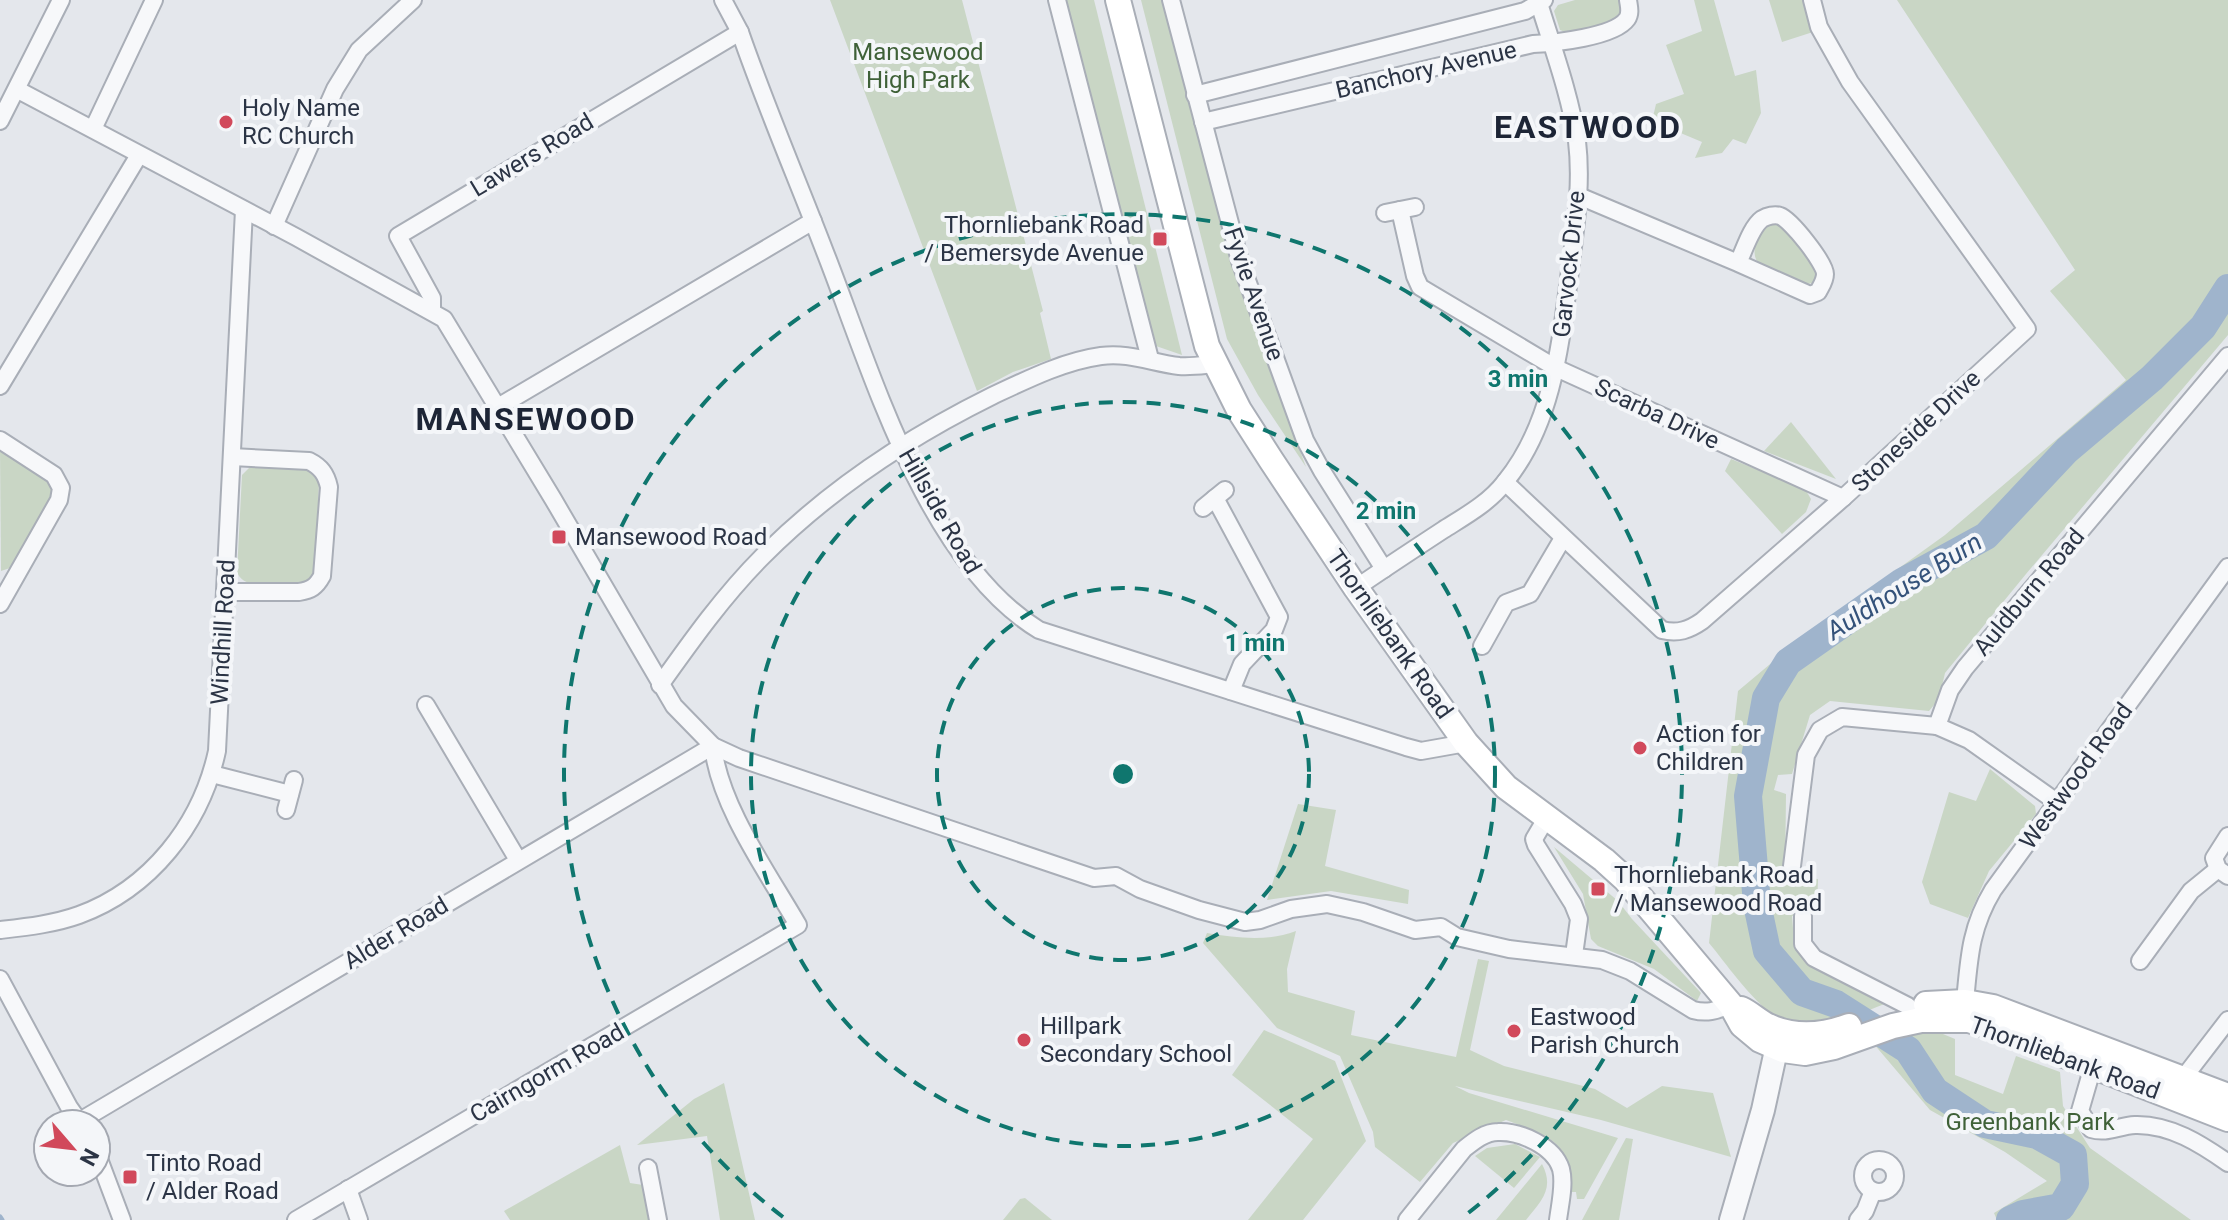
<svg xmlns="http://www.w3.org/2000/svg" width="2228" height="1220" viewBox="0 0 2228 1220" font-family="Roboto,sans-serif">
<style>
.green{fill:#c9d6c5}
.lines{fill:none;stroke-linecap:round;stroke-linejoin:round}
.stream{stroke:#9fb4cc;stroke-width:5}
.river{stroke:#9fb4cc;stroke-width:28}
.minor-casing{stroke:#a9aeb7;stroke-width:20}
.tertiary-casing{stroke:#a9aeb7;stroke-width:26}
.secondary-casing{stroke:#a9aeb7;stroke-width:28}
.minor{stroke:#f7f8fa;stroke-width:16}
.tertiary{stroke:#f7f8fa;stroke-width:22}
.secondary{stroke:#fff;stroke-width:24}
.ring{fill:none;stroke:#0f766e;stroke-width:4;stroke-dasharray:14 10}
.poi-dot{fill:#d1495b;stroke:#f4f6f9;stroke-width:3}
.labels{text-anchor:middle;stroke-width:8;stroke-linejoin:round;paint-order:stroke}
.park-label{font-size:24px;fill:#3f6138;stroke:#f4f6f9}
.street-label{font-size:24px;fill:#2b3445;stroke:#f4f6f9}
.poi-label{font-size:24px;fill:#2b3445;stroke:#f4f6f9;text-anchor:start}
.water-label{font-size:26px;font-style:italic;fill:#34527a;stroke:#f4f6f9}
.district-label{font-size:32px;font-weight:bold;letter-spacing:2px;fill:#1d2536;stroke:#f4f6f9}
.centre{fill:#0f766e;stroke:#f4f6f9;stroke-width:4}
.ring-label{font-size:24px;text-anchor:middle;font-weight:bold;fill:#0f766e;stroke:#f4f6f9;stroke-width:8;stroke-linejoin:round;paint-order:stroke}
</style>
<rect width="100%" height="100%" fill="#e4e7ec"/>
<!-- green -->
<g class="green">
<path d="M 830,0 L 962,0 L 1043,311 L 1040,313 L 1051,359 L 1013,372 L 977,391 Z"/>
<path d="M 1064,0 L 1094,0 L 1182,355 L 1156,346 Z"/>
<path d="M 1141,0 L 1164,0 L 1246,305 L 1306,467 L 1258,395 L 1227,339 Z"/>
<path d="M 1575,0 L 1623,0 L 1621,18 C 1605,26 1577,38 1560,30 L 1554,11 L 1558,5 Z"/>
<path d="M 1694,0 L 1714,0 L 1735,76 L 1756,70 L 1761,113 L 1746,144 L 1733,139 L 1722,153 L 1695,158 L 1702,142 L 1652,121 L 1656,104 L 1684,94 L 1666,45 L 1702,31 Z"/>
<path d="M 1769,0 L 1804,0 L 1813,32 L 1782,42 Z"/>
<path d="M 1897,0 L 2228,0 L 2228,274 L 2192,332 L 1968,538 L 1895,580 L 1799,647 L 1795,643 L 1945,535 L 2126,380 L 2050,291 L 2075,270 Z"/>
<path d="M 1774,222 L 1782,224 L 1818,268 L 1819,276 L 1814,283 L 1806,284 L 1759,264 C 1748,252 1759,228 1774,222 Z"/>
<path d="M 2228,308 L 2228,335 L 2026,574 L 1945,673 L 1939,699 L 1929,711 L 1830,701 L 1810,715 L 1792,774 L 1778,775 L 1774,790 L 1786,794 L 1785,876 L 1818,879 L 1817,910 L 1792,916 L 1794,940 L 1806,958 L 1889,1002 C 1871,1009 1831,1028 1814,1030 C 1773,1035 1732,970 1709,943 L 1738,691 L 1782,654 L 1796,665 L 1882,603 L 1931,572 L 1968,554 L 1994,534 L 2100,432 L 2185,357 Z"/>
<path d="M 1791,422 L 1836,479 L 1764,451 Z"/>
<path d="M 0,449 L 51,482 L 53,494 L 10,568 L 1,571 Z"/>
<path d="M 1731,459 L 1805,489 L 1811,499 L 1806,512 L 1782,534 L 1725,471 Z"/>
<path d="M 258,465 C 280,466 309,460 319,483 L 315,571 L 312,578 L 304,583 C 285,583 244,593 237,572 L 242,475 L 250,467 Z"/>
<path d="M 1990,769 L 2035,806 L 2036,814 L 1989,871 L 1968,918 L 1930,904 L 1922,882 L 1949,792 L 1976,801 Z"/>
<path d="M 1298,804 L 1336,810 L 1325,866 L 1409,890 L 1408,904 L 1331,891 L 1267,900 Z"/>
<path d="M 1554,847 L 1618,901 L 1632,919 L 1701,993 L 1697,1001 L 1654,969 L 1598,946 L 1591,939 L 1583,894 Z"/>
<path d="M 1296,931 L 1287,969 L 1288,992 L 1355,1011 L 1351,1035 L 1456,1057 L 1478,959 L 1489,961 L 1470,1050 L 1504,1066 L 1595,1089 L 1627,1108 L 1662,1086 L 1713,1093 L 1731,1157 L 1601,1120 L 1455,1086 L 1469,1093 L 1618,1138 L 1584,1199 L 1577,1199 L 1576,1192 L 1572,1192 C 1568,1139 1551,1137 1506,1120 L 1453,1143 L 1420,1182 L 1375,1147 L 1373,1132 L 1340,1056 L 1277,1028 L 1203,943 L 1207,933 C 1238,938 1266,942 1296,931 Z"/>
<path d="M 1931,1029 L 1955,1039 L 1955,1075 L 2003,1094 L 2016,1056 L 2060,1072 L 2063,1106 L 2090,1148 L 2191,1220 L 1997,1220 L 1994,1213 L 2047,1181 L 2005,1152 L 1930,1110 L 1873,1043 Z"/>
<path d="M 1264,1030 L 1335,1061 L 1366,1141 L 1303,1220 L 1248,1220 L 1313,1139 L 1232,1075 Z"/>
<path d="M 724,1083 L 755,1220 L 720,1220 L 707,1136 L 637,1145 L 694,1099 Z"/>
<path d="M 1626,1138 L 1633,1139 L 1619,1220 L 1582,1220 Z"/>
<path d="M 1515,1144 L 1540,1157 L 1514,1188 L 1475,1156 L 1487,1148 Z"/>
<path d="M 620,1145 L 630,1183 L 643,1185 L 650,1220 L 510,1220 L 504,1211 Z"/>
<path d="M 1542,1164 C 1555,1189 1541,1201 1526,1220 L 1496,1220 Z"/>
<path d="M 1025,1198 L 1052,1220 L 1003,1220 L 1020,1199 Z"/>
</g>
<g class="lines">
<!-- stream -->
<path class="stream" d="M 0,1217 L 2,1220"/>
<!-- river -->
<path class="river" d="M 2010,1220 L 2023,1214 L 2061,1207 L 2075,1184 L 2073,1155 L 2037,1135 L 1985,1124 L 1935,1091 L 1908,1050 L 1836,1004 L 1802,992 L 1767,951 L 1757,904 L 1748,796 L 1766,698 L 1788,662 L 1902,582 L 1986,536 L 2067,450 L 2152,378 L 2203,327 L 2228,288"/>
<!-- minor casing -->
<g class="minor-casing">
<g id="minor">
<path d="M 723,0 L 740,32 C 766,107 797,179 825,252 C 872,372 926,561 1039,630 L 1406,747 L 1421,751 L 1466,743"/>
<path d="M 1057,0 L 1150,359"/>
<path d="M 1171,0 L 1240,261 L 1305,440 L 1322,471 L 1384,569"/>
<path d="M 18,90 L 296,237 L 444,319 L 553,499 L 674,706 L 713,746 L 739,758 L 1094,878 L 1116,876 L 1140,889 L 1199,910 L 1245,922 L 1260,920 L 1291,909 L 1327,904 L 1363,912 L 1415,930 L 1441,927 L 1457,937 L 1509,949 L 1602,960 L 1630,971 L 1693,1010 C 1708,1014 1717,1010 1731,1005"/>
<path d="M 1195,95 L 1525,11 L 1544,0"/>
<path d="M 0,121 L 61,0"/>
<path d="M 1203,122 L 1533,44 C 1555,43 1614,37 1627,19 C 1631,13 1629,7 1628,0"/>
<path d="M 93,129 L 154,0"/>
<path d="M 1579,196 L 1738,263 C 1744,251 1751,227 1762,219 C 1767,216 1775,214 1780,216 C 1791,220 1825,263 1825,274 C 1825,281 1821,286 1818,292 L 1810,295 L 1738,263"/>
<path d="M 1400,210 L 1415,276 L 1420,287 L 1430,293 L 1556,368 L 1843,498"/>
<path d="M 1385,213 L 1415,207"/>
<path d="M 274,226 L 335,89 L 359,50 L 413,0"/>
<path d="M 432,311 L 432,298 L 398,236 L 740,32"/>
<path d="M 0,386 L 139,155"/>
<path d="M 498,407 L 813,221"/>
<path d="M 0,440 L 54,475 L 61,488 L 59,500 L 0,604"/>
<path d="M 1505,482 L 1662,630 C 1678,634 1689,630 1702,621 L 1843,498 L 2027,329 L 1850,82 L 1819,27 L 1812,0"/>
<path d="M 1215,498 L 1279,617 L 1274,630 L 1242,664 L 1231,691"/>
<path d="M 1203,508 L 1225,490"/>
<path d="M 1356,588 C 1385,568 1414,549 1443,530 C 1465,516 1489,503 1505,482 C 1555,421 1561,337 1571,263 C 1576,222 1582,182 1577,141 C 1570,94 1552,46 1538,0"/>
<path d="M 225,592 L 299,592 C 311,590 316,587 322,576 L 329,487 C 326,474 321,467 309,461 L 232,457"/>
<path d="M 1482,646 L 1506,603 L 1530,594 L 1563,538"/>
<path d="M 660,685 C 692,640 724,595 763,556 C 829,490 909,437 992,396 C 1026,380 1064,361 1101,356 C 1128,352 1153,363 1179,366 C 1191,367 1204,365 1216,364"/>
<path d="M 426,705 L 518,860"/>
<path d="M 212,774 L 290,794"/>
<path d="M 2058,803 L 1969,740 L 1937,726 L 1950,690 L 1965,668 L 2228,356"/>
<path d="M 286,810 L 294,780"/>
<path d="M 1547,817 L 1534,839 L 1536,845 L 1573,904 L 1579,919 L 1574,955"/>
<path d="M 2228,836 L 2214,858 L 2218,869 L 2228,876"/>
<path d="M 1792,866 L 1806,755 L 1820,730 L 1842,717 L 1937,726"/>
<path d="M 1803,916 L 1803,944 L 1814,958 L 1908,1006"/>
<path d="M 0,930 C 26,927 54,924 79,915 C 150,889 201,825 217,751 L 244,210"/>
<path d="M 2140,961 L 2191,891 L 2218,869"/>
<path d="M 0,979 L 69,1107 L 81,1124"/>
<path d="M 1965,1002 C 1969,959 1970,928 1993,890 L 2228,567"/>
<path d="M 2093,1066 L 2080,1111 L 2091,1129 C 2107,1134 2118,1126 2135,1125 C 2170,1124 2201,1144 2228,1163"/>
<path d="M 2178,1085 L 2228,1020"/>
<path d="M 80,1121 L 713,746 C 719,805 768,873 798,925 L 296,1220"/>
<path d="M 96,1151 L 122,1220"/>
<circle cx="1879" cy="1176" r="16"/>
<path d="M 648,1168 L 658,1220"/>
<path d="M 348,1189 L 359,1220"/>
<path d="M 1407,1220 L 1464,1149 C 1474,1141 1485,1132 1498,1132 C 1520,1131 1554,1146 1561,1169 C 1565,1184 1560,1204 1558,1220"/>
<path d="M 1858,1220 L 1865,1211 L 1873,1191"/>
</g>
</g>
<!-- tertiary casing -->
<g class="tertiary-casing">
<path id="tertiary" d="M 1731,1220 L 1763,1110 L 1780,1032"/>
</g>
<!-- secondary casing -->
<g class="secondary-casing">
<g id="secondary">
<path d="M 1118,0 L 1207,346 L 1239,410 L 1271,460 L 1356,588 L 1466,743 L 1506,787 L 1604,860 L 1625,879 L 1731,1005 L 1742,1025 L 1760,1040 L 1783,1050 L 1805,1053 L 1834,1047 L 1893,1026 L 1921,1020 L 1969,1020 L 2000,1030 L 2228,1119"/>
<path d="M 1926,1004 L 1965,1002 L 1993,1007 L 2228,1096"/>
<path d="M 1741,1009 C 1750,1013 1758,1021 1768,1026 C 1794,1038 1822,1036 1849,1026"/>
</g>
</g>
<!-- minor -->
<use href="#minor" class="minor"/>
<!-- tertiary -->
<use href="#tertiary" class="tertiary"/>
<!-- secondary -->
<use href="#secondary" class="secondary"/>
</g>
<!-- distance rings -->
<g class="ring">
<circle cx="1123" cy="774" r="186"/>
<circle cx="1123" cy="774" r="372"/>
<path d="M783 1217A559 559 0 1 1 1463 1217"/>
</g>
<!-- markers -->
<g class="poi-dot">
<circle cx="226" cy="122" r="8"/>
<rect x="1152" y="231" width="16" height="16" rx="4"/>
<rect x="551" y="529" width="16" height="16" rx="4"/>
<circle cx="1640" cy="748" r="8"/>
<rect x="1590" y="881" width="16" height="16" rx="4"/>
<circle cx="1514" cy="1031" r="8"/>
<circle cx="1024" cy="1040" r="8"/>
<rect x="122" y="1169" width="16" height="16" rx="4"/>
</g>
<g class="labels">
<!-- park labels -->
<g class="park-label">
<text x="918" y="60">Mansewood<tspan x="918" dy="28">High Park</tspan></text>
<text x="2030" y="1130">Greenbank Park</text>
</g>
<!-- street labels -->
<g class="street-label">
<text transform="translate(1426 70) rotate(-13)" y="8">Banchory Avenue</text>
<text transform="translate(532 155) rotate(-31)" y="8">Lawers Road</text>
<text transform="translate(1569 264) rotate(-84)" y="8">Garvock Drive</text>
<text transform="translate(1254 294) rotate(71)" y="8">Fyvie Avenue</text>
<text transform="translate(1657 414) rotate(25)" y="8">Scarba Drive</text>
<text transform="translate(1916 431) rotate(-43)" y="8">Stoneside Drive</text>
<text transform="translate(940 511) rotate(60)" y="8">Hillside Road</text>
<text transform="translate(2029 592) rotate(-50)" y="8">Auldburn Road</text>
<text transform="translate(223 632) rotate(-87)" y="8">Windhill Road</text>
<text transform="translate(1390 634) rotate(55)" y="8">Thornliebank Road</text>
<text transform="translate(2076 776) rotate(-54)" y="8">Westwood Road</text>
<text transform="translate(396 933) rotate(-31)" y="8">Alder Road</text>
<text transform="translate(2065 1058) rotate(20)" y="8">Thornliebank Road</text>
<text transform="translate(547 1073) rotate(-30)" y="8">Cairngorm Road</text>
</g>
<!-- poi labels -->
<g class="poi-label">
<text x="242" y="116">Holy Name<tspan x="242" dy="28">RC Church</tspan></text>
<text x="1144" y="233" text-anchor="end">Thornliebank Road<tspan x="1144" dy="28">/ Bemersyde Avenue</tspan></text>
<text x="575" y="545">Mansewood Road</text>
<text x="1656" y="742">Action for<tspan x="1656" dy="28">Children</tspan></text>
<text x="1614" y="883">Thornliebank Road<tspan x="1614" dy="28">/ Mansewood Road</tspan></text>
<text x="1530" y="1025">Eastwood<tspan x="1530" dy="28">Parish Church</tspan></text>
<text x="1040" y="1034">Hillpark<tspan x="1040" dy="28">Secondary School</tspan></text>
<text x="146" y="1171">Tinto Road<tspan x="146" dy="28">/ Alder Road</tspan></text>
</g>
<!-- water labels -->
<g class="water-label">
<text transform="translate(1904 586) rotate(-32)" y="9">Auldhouse Burn</text>
</g>
<!-- district labels -->
<g class="district-label">
<text x="1588" y="138">EASTWOOD</text>
<text x="526" y="430">MANSEWOOD</text>
</g>
</g>
<circle cx="1123" cy="774" r="12" class="centre"/>
<g class="ring-label">
<text x="1518" y="387">3 min</text>
<text x="1386" y="519">2 min</text>
<text x="1255" y="651">1 min</text>
</g>
<!-- north arrow -->
<g transform="translate(72 1148) rotate(118)"><circle r="38" fill="#f4f6f9" stroke="#a4a8b1" stroke-width="2"/>
<path d="M0-6L14 30L0 20L-14 30Z" fill="#d1495b"/>
<text y="-12" font-size="22" font-weight="bold" text-anchor="middle" fill="#2b3445">N</text>
</g>
</svg>
